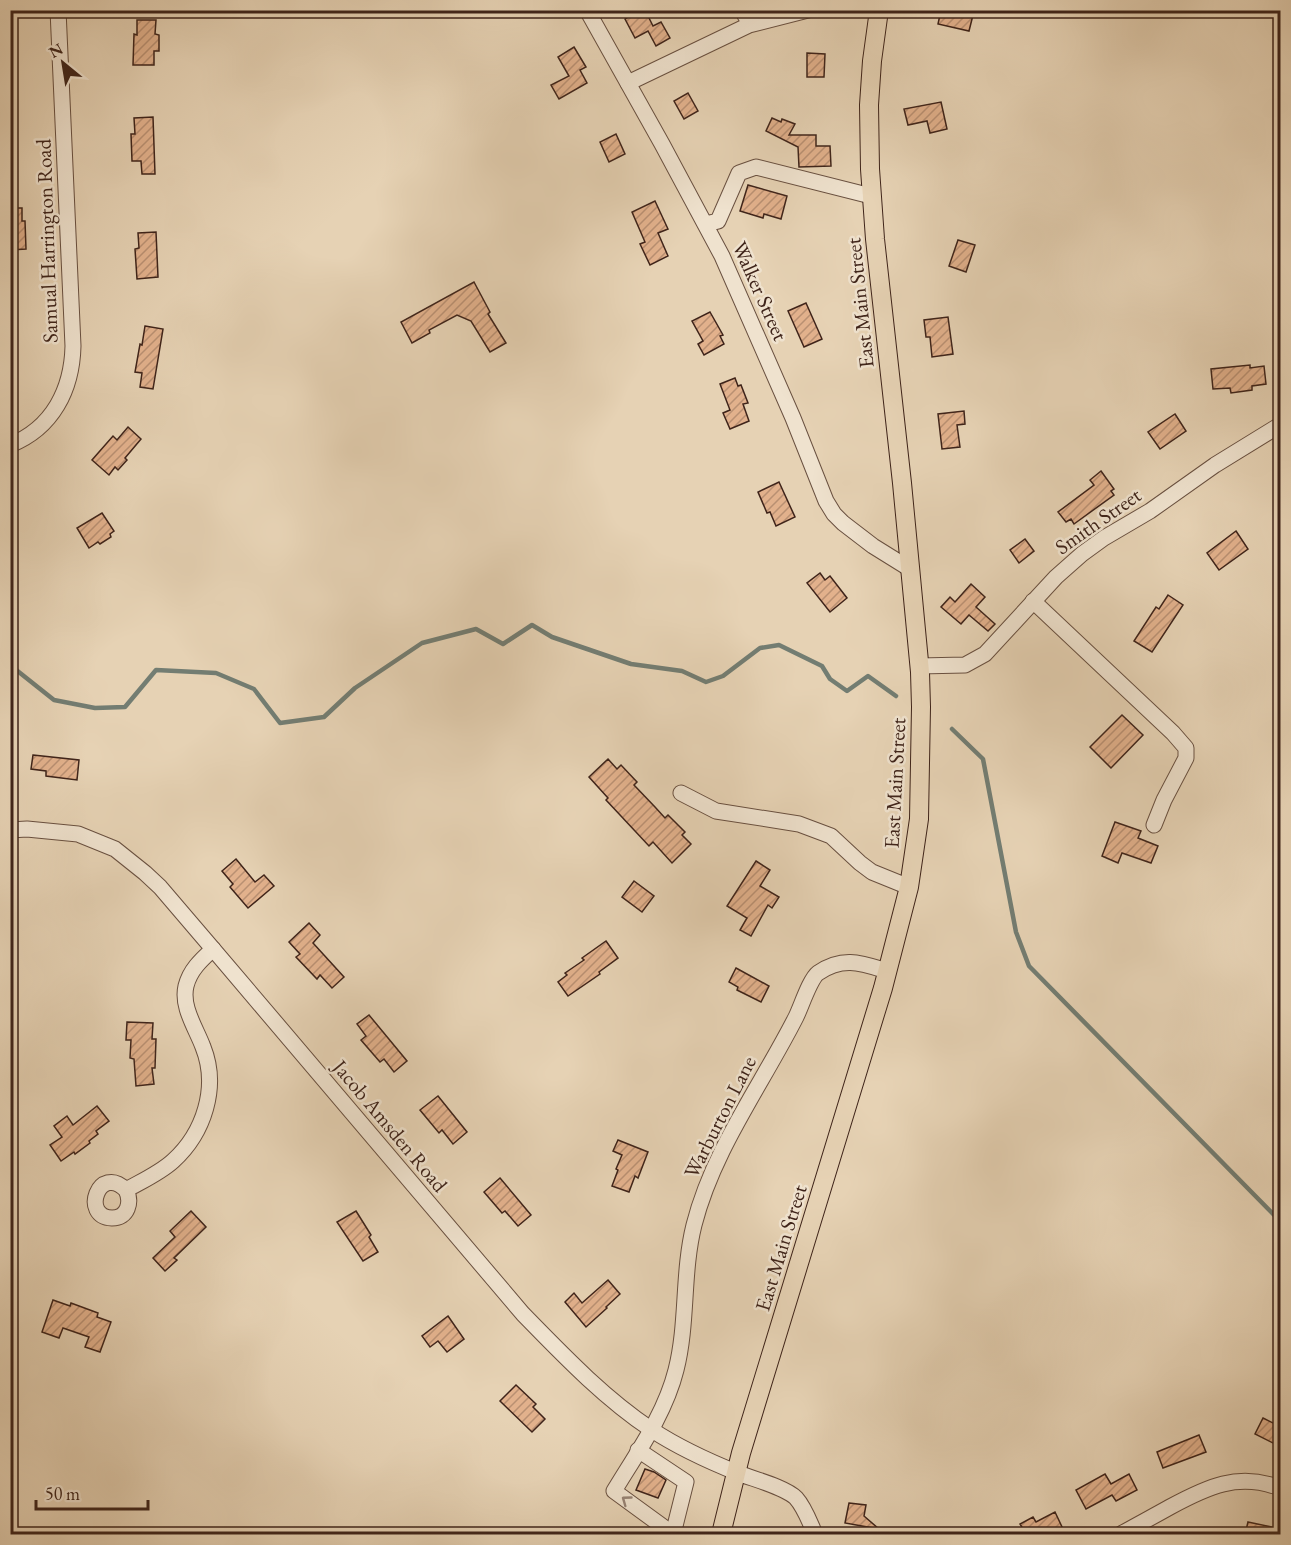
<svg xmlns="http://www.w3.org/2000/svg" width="1291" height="1545" viewBox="0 0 1291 1545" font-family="'EB Garamond',serif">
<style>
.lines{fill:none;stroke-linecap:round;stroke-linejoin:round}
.stream{stroke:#737d72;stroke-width:4.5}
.building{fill:url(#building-hatch);stroke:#3f241a;stroke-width:1.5}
.minor-casing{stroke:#695040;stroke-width:17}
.major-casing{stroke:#3f241a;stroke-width:20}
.minor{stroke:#efe2ce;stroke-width:15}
.major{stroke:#e6d2b4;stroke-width:18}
.oneway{stroke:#978374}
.labels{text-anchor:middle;stroke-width:5;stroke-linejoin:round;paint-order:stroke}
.street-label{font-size:21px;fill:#3f241a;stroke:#efe2ce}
</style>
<defs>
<pattern id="building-hatch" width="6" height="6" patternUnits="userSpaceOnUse" patternTransform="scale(1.5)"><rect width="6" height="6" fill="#e2b18c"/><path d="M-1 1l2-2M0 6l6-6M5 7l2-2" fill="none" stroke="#b99072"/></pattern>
</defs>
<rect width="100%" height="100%" fill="#e6d2b4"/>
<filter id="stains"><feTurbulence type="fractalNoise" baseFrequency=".00333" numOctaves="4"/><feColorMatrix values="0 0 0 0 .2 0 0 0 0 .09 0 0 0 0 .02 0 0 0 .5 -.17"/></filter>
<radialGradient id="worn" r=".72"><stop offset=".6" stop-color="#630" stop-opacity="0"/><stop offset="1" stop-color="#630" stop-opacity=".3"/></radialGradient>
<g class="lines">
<!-- stream -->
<g class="stream">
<path d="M 10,665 L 54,700 L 95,708 L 125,707 L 156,670 L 216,673 L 254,689 L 280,723 L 324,717 L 355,688 L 422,643 L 476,629 L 503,644 L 532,625 L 552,637 L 631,664 L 682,671 L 706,682 L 723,676 L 760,648 L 779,645 L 822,666 L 830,679 L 847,691 L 868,676 L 896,696"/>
<path d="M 952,729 L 983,759 L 1016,932 L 1029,966 L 1280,1221"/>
</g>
</g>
<!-- building -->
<g class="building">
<path d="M 639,10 L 645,10 L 653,26 L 661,22 L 670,38 L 656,46 L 648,31 L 635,38 L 625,19 Z"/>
<path d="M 941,10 L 960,10 L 960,12 L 973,15 L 969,31 L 938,24 Z"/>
<path d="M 137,20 L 156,20 L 155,34 L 159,35 L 159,51 L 154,51 L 154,65 L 133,65 L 134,34 L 137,35 Z"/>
<path d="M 574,47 L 586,67 L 580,70 L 587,83 L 559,99 L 551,85 L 569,76 L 558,57 Z"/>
<path d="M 807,53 L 825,54 L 824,77 L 807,77 Z"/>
<path d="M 688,93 L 698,111 L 684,119 L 674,101 Z"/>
<path d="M 941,102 L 947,129 L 930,133 L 927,121 L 908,125 L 904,109 Z"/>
<path d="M 153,117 L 155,174 L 142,174 L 141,161 L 132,161 L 131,134 L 135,134 L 134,118 Z"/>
<path d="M 772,118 L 781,122 L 782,119 L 795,124 L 789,135 L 816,135 L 816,146 L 830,146 L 831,166 L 799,167 L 798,147 L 766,131 Z"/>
<path d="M 616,134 L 625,154 L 609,162 L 600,142 Z"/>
<path d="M 748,185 L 787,196 L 781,219 L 764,214 L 763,218 L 740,211 Z"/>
<path d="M 655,201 L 668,229 L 658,233 L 668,256 L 650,265 L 640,244 L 645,242 L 632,212 Z"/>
<path d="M 10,208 L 22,208 L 22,221 L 25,221 L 26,249 L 10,250 Z"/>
<path d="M 156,232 L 158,277 L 137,279 L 135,249 L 139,248 L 138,233 Z"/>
<path d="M 958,240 L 975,245 L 966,272 L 949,266 Z"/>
<path d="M 474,282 L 490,312 L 488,314 L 506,343 L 490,352 L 471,321 L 457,315 L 429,330 L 430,333 L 412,343 L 401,322 Z"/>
<path d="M 806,303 L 822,339 L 804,347 L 788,311 Z"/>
<path d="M 710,312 L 723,335 L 720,336 L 724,344 L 704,355 L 698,344 L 703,341 L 692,321 Z"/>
<path d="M 948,317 L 953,354 L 932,357 L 930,337 L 926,337 L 924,320 Z"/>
<path d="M 145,326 L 163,329 L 153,389 L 140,387 L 142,373 L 135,372 L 140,344 L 142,345 Z"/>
<path d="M 1250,365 L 1250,368 L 1264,366 L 1266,384 L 1252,386 L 1252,390 L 1231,393 L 1230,388 L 1213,389 L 1211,369 Z"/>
<path d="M 735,378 L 738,386 L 741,385 L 748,403 L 743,404 L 749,421 L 730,429 L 723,413 L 730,410 L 720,384 Z"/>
<path d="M 964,411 L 965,424 L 957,425 L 960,447 L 942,449 L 938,414 Z"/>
<path d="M 1175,414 L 1186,431 L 1160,449 L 1148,432 Z"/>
<path d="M 128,427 L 141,439 L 125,458 L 127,460 L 118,470 L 115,467 L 109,475 L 92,460 L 113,436 L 117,440 Z"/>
<path d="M 1101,471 L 1114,489 L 1111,491 L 1114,495 L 1074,524 L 1071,519 L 1066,522 L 1058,512 L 1094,485 L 1090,480 Z"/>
<path d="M 779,482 L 795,517 L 776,526 L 770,512 L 767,513 L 758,492 Z"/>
<path d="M 102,513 L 114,531 L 110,534 L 111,537 L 100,544 L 98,542 L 89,548 L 77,528 Z"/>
<path d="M 1236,531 L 1248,549 L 1219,570 L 1207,553 Z"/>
<path d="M 1025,539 L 1034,551 L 1019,563 L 1010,550 Z"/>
<path d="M 820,573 L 825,580 L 830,576 L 847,598 L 830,612 L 807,583 Z"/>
<path d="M 971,584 L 985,597 L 976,607 L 995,624 L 988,631 L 969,615 L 961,624 L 941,607 L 950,597 L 955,602 Z"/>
<path d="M 1168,595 L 1183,605 L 1152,652 L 1134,641 L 1156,607 L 1159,609 Z"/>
<path d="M 1122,715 L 1143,735 L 1111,768 L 1090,747 Z"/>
<path d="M 33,755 L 79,760 L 77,780 L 46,776 L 46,771 L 31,769 Z"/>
<path d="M 608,759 L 617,769 L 621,765 L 637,782 L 634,785 L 655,807 L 665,818 L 668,815 L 685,832 L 682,835 L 691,844 L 672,863 L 653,842 L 649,846 L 606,800 L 608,798 L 589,777 Z"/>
<path d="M 1115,822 L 1141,831 L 1138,838 L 1158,846 L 1151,863 L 1122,853 L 1118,863 L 1102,856 Z"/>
<path d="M 236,859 L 255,882 L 264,875 L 274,886 L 248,908 L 230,887 L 233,884 L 222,871 Z"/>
<path d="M 756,861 L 770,870 L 760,886 L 779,897 L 772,908 L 768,905 L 751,936 L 740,930 L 747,918 L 727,906 Z"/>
<path d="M 634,881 L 654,896 L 642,912 L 622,897 Z"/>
<path d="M 309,923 L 320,935 L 313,943 L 344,977 L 332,988 L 320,975 L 317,979 L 296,957 L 300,954 L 289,942 Z"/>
<path d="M 606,941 L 618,958 L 599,972 L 600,974 L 568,996 L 558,982 L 567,975 L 565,973 L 584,960 L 582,958 Z"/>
<path d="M 736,968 L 769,986 L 761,1002 L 737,990 L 738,987 L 729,982 Z"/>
<path d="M 369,1015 L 407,1061 L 394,1072 L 384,1059 L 380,1062 L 361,1040 L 366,1036 L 357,1024 Z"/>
<path d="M 127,1022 L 153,1023 L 152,1039 L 156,1039 L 155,1068 L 152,1068 L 154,1084 L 136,1086 L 134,1059 L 130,1058 L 131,1040 L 126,1040 Z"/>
<path d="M 438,1096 L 467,1132 L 453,1144 L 442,1130 L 439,1133 L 420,1110 Z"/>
<path d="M 97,1106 L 109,1121 L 96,1131 L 98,1134 L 89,1141 L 90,1143 L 75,1154 L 74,1152 L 61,1161 L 50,1145 L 62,1137 L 54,1126 L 67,1116 L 73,1125 Z"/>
<path d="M 618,1140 L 648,1152 L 638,1178 L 635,1176 L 629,1192 L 612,1186 L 618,1170 L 616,1169 L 622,1155 L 613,1151 Z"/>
<path d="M 500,1178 L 531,1215 L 518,1226 L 505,1211 L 502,1213 L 484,1192 Z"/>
<path d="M 191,1211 L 206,1227 L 174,1258 L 177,1260 L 165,1271 L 153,1258 L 175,1237 L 170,1231 Z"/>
<path d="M 356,1211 L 371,1235 L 369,1237 L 378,1252 L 363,1261 L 337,1222 Z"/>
<path d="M 608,1280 L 620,1294 L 606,1307 L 607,1308 L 586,1327 L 565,1302 L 574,1293 L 582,1303 Z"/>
<path d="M 53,1300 L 70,1306 L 71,1303 L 98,1313 L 97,1317 L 111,1322 L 100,1352 L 85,1347 L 89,1337 L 63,1328 L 59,1338 L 42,1332 Z"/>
<path d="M 448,1316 L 464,1339 L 447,1352 L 438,1341 L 430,1347 L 422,1336 Z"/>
<path d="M 516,1385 L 536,1404 L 533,1407 L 545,1419 L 532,1432 L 500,1401 Z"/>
<path d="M 1263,1418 L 1281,1427 L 1281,1447 L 1255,1434 Z"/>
<path d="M 1199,1435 L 1206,1452 L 1163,1468 L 1157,1452 Z"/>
<path d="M 645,1469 L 654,1472 L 666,1480 L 658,1498 L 636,1490 Z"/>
<path d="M 1105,1474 L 1111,1484 L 1129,1474 L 1137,1490 L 1116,1501 L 1112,1495 L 1086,1509 L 1076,1490 Z"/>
<path d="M 849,1503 L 866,1505 L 864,1516 L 879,1529 L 845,1523 Z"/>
<path d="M 1055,1512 L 1063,1529 L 1052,1534 L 1035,1534 L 1033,1530 L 1026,1534 L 1020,1524 L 1033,1517 L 1036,1522 Z"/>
<path d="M 1248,1522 L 1281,1529 L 1281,1534 L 1245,1534 Z"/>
</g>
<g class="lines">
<!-- minor casing -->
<g class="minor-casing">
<g id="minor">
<path d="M 587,10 L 662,144 L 722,256 L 793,418 L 826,501 L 834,514 L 843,523 L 873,546 L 910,569"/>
<path d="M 742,10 L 750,24"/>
<path d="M 628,83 L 749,25 L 808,10"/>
<path d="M 706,224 L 718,221 L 739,173 L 756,167 L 871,196"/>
<path d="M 10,445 C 53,428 72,389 73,346 L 58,10"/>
<path d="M 1033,601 L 1173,733 L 1186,748 L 1186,758 L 1164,800 L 1154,825"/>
<path d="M 919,666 L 965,665 L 985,654 L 1056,577 L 1082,554 L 1104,538 L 1150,511 L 1215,465 L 1280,425"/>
<path d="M 681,793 L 716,811 L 799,824 L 831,836 L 860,863 L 872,872 L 909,887"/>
<path d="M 10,830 L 27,829 L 78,834 L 115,849 L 145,873 L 160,887 L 213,949 L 523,1314 C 563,1355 604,1398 652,1430 C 678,1447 708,1461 738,1473 C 753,1479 785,1487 796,1498 C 805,1508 810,1523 815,1534"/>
<path d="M 126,1190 C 132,1202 128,1218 112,1218 C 80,1217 99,1163 126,1190 C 142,1181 160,1173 173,1161 C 204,1133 219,1087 203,1047 C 196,1028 181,1007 186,986 C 190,970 201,960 213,949"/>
<path d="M 638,1450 L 686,1482 L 673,1534"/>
<path d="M 673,1534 L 614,1491 C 637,1453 665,1414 676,1370 C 688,1323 682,1273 694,1225 C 713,1150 761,1086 796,1017 C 801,1007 810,979 818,973 C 843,956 861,963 887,971"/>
<path d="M 1121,1534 C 1137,1525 1154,1516 1170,1507 C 1207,1487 1238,1472 1280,1488"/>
</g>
</g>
<!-- major casing -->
<g class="major-casing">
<path id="major" d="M 721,1534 L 741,1453 L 883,988 L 909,887 L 919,819 L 921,707 L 920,672 L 902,483 L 875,239 L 870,169 L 869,105 L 872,61 L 879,10"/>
</g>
<!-- minor -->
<use href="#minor" class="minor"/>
<!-- major -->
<use href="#major" class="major"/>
</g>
<!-- one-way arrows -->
<defs><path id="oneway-chevron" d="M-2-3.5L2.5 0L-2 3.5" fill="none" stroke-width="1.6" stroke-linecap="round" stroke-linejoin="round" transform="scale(1.5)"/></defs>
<use class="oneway" href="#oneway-chevron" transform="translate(626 1500) rotate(-144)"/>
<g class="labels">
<!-- street labels -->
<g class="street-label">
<text transform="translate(47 241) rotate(-92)" y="7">Samual Harrington Road</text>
<text transform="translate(760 291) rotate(66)" y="7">Walker Street</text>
<text transform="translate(860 303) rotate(-96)" y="7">East Main Street</text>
<text transform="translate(1098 521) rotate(-35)" y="7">Smith Street</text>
<text transform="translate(895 783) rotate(-87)" y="7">East Main Street</text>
<text transform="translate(720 1117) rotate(-63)" y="7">Warburton Lane</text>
<text transform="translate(390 1126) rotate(50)" y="7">Jacob Amsden Road</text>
<text transform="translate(781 1248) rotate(-73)" y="7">East Main Street</text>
</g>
</g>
<!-- margin -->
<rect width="1291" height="1545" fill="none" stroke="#e6d2b4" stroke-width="36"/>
<rect x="12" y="12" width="1267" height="1521" fill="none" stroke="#3f241a" stroke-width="3"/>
<rect x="18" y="18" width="1255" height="1509" fill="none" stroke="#3f241a" stroke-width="1.5"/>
<!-- north arrow -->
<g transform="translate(63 63) rotate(330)" stroke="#efe2ce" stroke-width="4.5" paint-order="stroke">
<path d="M0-4.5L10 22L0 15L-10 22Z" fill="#3f241a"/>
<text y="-9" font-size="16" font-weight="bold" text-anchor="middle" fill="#3f241a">N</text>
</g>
<!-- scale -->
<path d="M36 1500v9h112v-9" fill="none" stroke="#3f241a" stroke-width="3"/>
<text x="45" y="1500" font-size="18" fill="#3f241a" stroke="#efe2ce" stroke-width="4.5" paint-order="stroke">50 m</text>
<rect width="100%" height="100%" filter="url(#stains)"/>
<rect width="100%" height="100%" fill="url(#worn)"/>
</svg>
